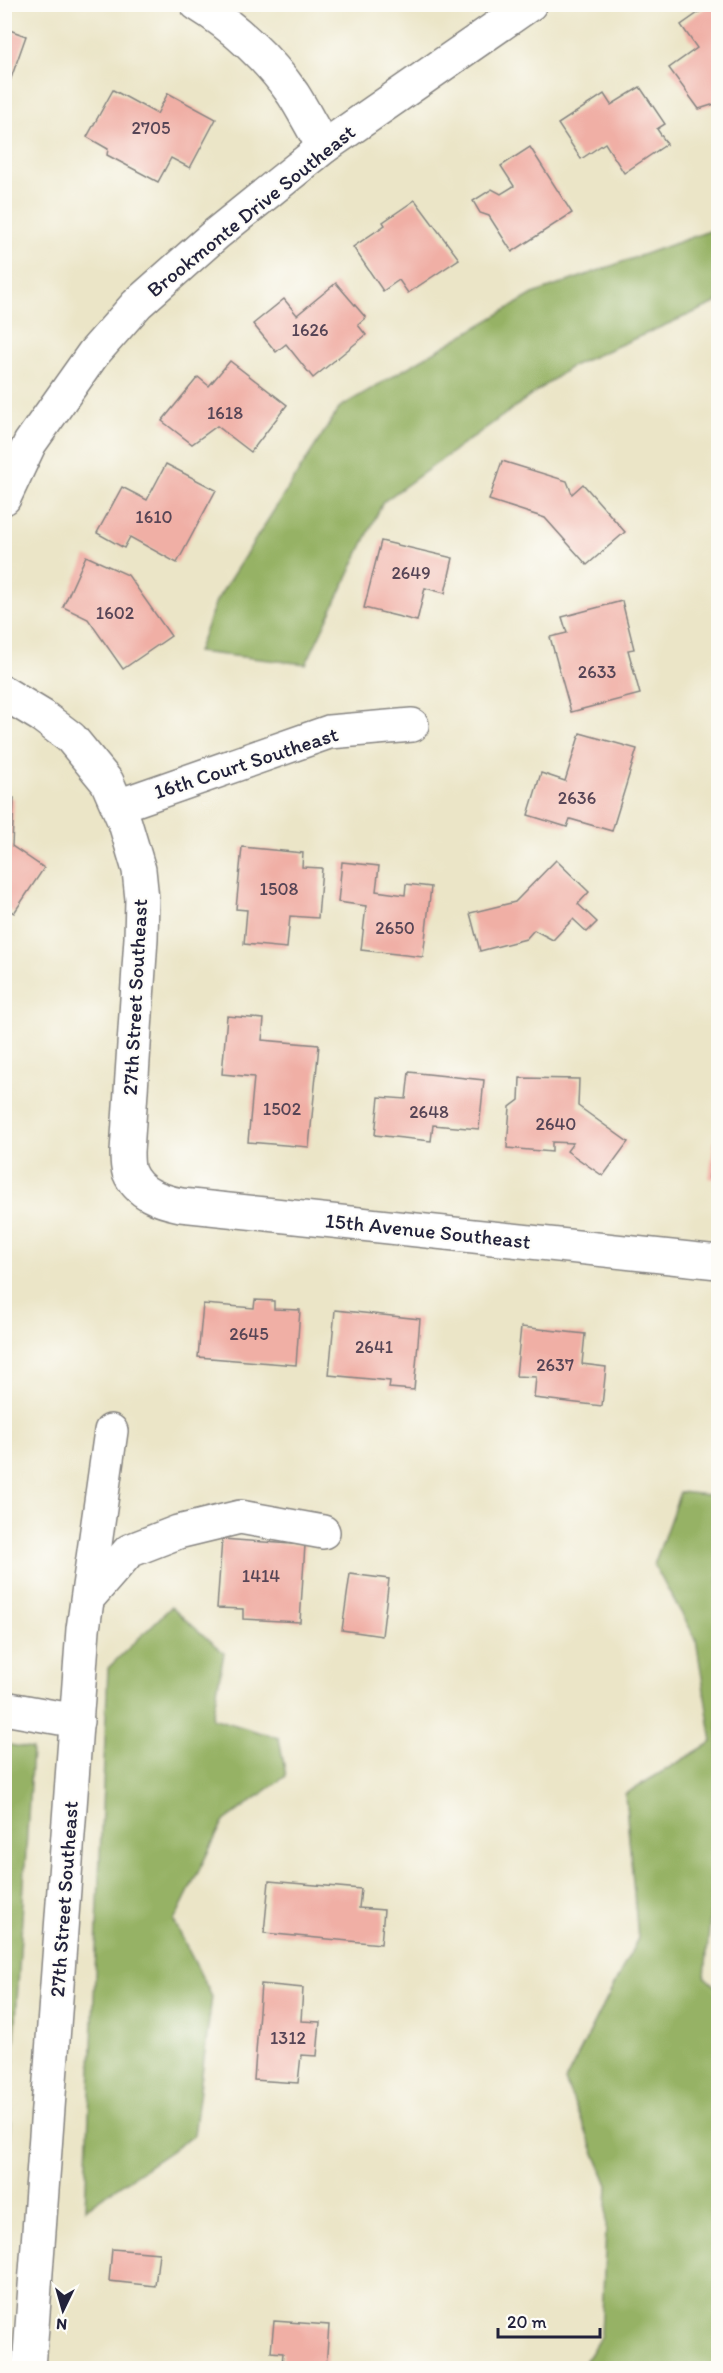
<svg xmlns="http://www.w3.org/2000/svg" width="723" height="2373" viewBox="0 0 723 2373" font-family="Itim,sans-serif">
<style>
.forest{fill:#96b265;stroke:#5c6a50;stroke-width:1.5}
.building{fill:#f0afa5}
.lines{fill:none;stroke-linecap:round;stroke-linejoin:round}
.minor-casing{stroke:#868481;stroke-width:36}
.minor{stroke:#fff;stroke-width:33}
.labels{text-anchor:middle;stroke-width:4.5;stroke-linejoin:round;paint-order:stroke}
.number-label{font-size:18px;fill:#564556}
.street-label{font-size:21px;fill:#22223b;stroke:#fdfcf7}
</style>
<rect width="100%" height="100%" fill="#fdfcf7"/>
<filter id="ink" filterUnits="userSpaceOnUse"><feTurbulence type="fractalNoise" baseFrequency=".0167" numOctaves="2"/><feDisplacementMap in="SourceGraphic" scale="12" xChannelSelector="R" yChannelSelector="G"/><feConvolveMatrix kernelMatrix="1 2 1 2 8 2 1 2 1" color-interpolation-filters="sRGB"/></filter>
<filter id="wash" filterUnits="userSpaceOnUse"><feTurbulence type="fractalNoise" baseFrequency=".008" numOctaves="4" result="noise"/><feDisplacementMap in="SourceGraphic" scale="24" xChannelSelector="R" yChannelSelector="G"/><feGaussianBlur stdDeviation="1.35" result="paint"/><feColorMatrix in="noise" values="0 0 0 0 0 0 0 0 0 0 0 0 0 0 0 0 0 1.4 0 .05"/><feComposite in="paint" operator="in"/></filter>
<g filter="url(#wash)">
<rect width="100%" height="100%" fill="#ebe5c7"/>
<!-- forest -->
<g class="forest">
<path d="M 715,229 L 718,229 L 718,302 L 572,366 L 383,502 L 306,664 L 197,652 L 216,601 L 340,407 L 533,294 Z"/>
<path d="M 680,1492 L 718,1496 L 718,1824 L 705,1977 L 718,1989 L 718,2368 L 581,2368 L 601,2336 L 608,2185 L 565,2081 L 638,1938 L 625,1794 L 712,1742 L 696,1639 L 654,1565 Z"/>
<path d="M 171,1607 L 224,1653 L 212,1718 L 279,1738 L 286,1776 L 223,1822 L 174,1921 L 212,1997 L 194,2135 L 85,2209 L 108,1668 Z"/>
<path d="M 5,1744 L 32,1749 L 5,2205 L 4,1744 Z"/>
</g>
<g id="blocks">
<!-- building -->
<g class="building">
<path d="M 711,4 L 718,4 L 718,103 L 699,109 L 669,68 L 697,48 L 681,25 Z"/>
<path d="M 4,28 L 26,36 L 9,84 L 4,82 Z"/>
<path d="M 640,87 L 665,124 L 657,129 L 667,144 L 624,173 L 605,143 L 581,159 L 558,124 L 604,94 L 611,105 Z"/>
<path d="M 113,90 L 157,114 L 168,93 L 216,119 L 190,168 L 171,158 L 158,182 L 107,155 L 108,149 L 87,137 Z"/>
<path d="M 530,147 L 572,213 L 512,252 L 489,216 L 480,213 L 473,201 L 492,189 L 501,194 L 514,186 L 501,166 Z"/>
<path d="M 415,200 L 459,259 L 408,293 L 399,280 L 383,291 L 353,247 L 385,225 L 383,222 Z"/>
<path d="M 336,283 L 366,318 L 358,325 L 366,335 L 313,378 L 286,344 L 276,352 L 253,324 L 284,299 L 297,315 Z"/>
<path d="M 230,361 L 287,405 L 251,452 L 217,426 L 192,444 L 162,421 L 198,377 L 209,386 Z"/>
<path d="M 502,461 L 567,481 L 572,494 L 583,484 L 625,532 L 587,565 L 545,518 L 489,500 Z"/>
<path d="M 166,464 L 216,490 L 177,563 L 130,537 L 124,548 L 97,533 L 122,487 L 147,500 Z"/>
<path d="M 381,541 L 453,558 L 445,593 L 425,588 L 417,621 L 364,608 Z"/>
<path d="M 86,556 L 128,575 L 171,636 L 123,669 L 88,619 L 63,607 Z"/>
<path d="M 622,601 L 634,649 L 628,650 L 640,694 L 571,712 L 550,637 L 567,633 L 562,617 Z"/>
<path d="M 580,733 L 637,749 L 612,831 L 570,819 L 567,827 L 528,815 L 541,773 L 565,781 Z"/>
<path d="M 4,798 L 14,798 L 12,846 L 44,868 L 14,913 L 4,907 Z"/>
<path d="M 242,847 L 303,853 L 302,867 L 322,868 L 318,918 L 290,916 L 287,948 L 244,944 L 247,910 L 236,909 Z"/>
<path d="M 556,860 L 589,892 L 578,904 L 597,922 L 587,932 L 573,919 L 553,940 L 534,930 L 526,939 L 480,951 L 470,913 L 515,902 Z"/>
<path d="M 342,862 L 379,866 L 376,891 L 405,895 L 406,884 L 431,887 L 423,957 L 361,950 L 366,906 L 338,902 Z"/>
<path d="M 227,1016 L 264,1019 L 262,1040 L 319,1045 L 309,1147 L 248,1142 L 254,1077 L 222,1074 Z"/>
<path d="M 409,1072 L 484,1080 L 479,1129 L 433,1125 L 431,1141 L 375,1135 L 379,1097 L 406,1099 Z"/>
<path d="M 520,1078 L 579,1079 L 578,1106 L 628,1142 L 603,1176 L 567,1151 L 573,1143 L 552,1142 L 552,1152 L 507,1148 L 510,1107 L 519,1100 Z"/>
<path d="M 716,1125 L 718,1125 L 718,1180 L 709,1178 Z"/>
<path d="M 255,1300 L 274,1301 L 274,1309 L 300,1310 L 296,1365 L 198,1357 L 203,1304 L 254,1308 Z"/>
<path d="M 335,1310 L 420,1319 L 414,1390 L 389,1388 L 390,1381 L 329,1375 Z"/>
<path d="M 521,1327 L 585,1334 L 582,1364 L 606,1367 L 602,1406 L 534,1398 L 536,1377 L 516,1376 Z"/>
<path d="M 222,1539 L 305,1545 L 300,1622 L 243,1619 L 243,1609 L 217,1608 Z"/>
<path d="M 350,1574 L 389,1579 L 382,1636 L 342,1630 Z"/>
<path d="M 269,1881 L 361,1889 L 359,1908 L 384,1910 L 381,1944 L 264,1933 Z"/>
<path d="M 261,1984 L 303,1988 L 301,2021 L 320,2022 L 317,2056 L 301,2055 L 298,2083 L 254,2080 Z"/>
<path d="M 112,2249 L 159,2253 L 155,2286 L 109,2281 Z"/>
<path d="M 274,2321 L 329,2325 L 326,2368 L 282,2364 L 283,2353 L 271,2352 Z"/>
</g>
</g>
</g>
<g filter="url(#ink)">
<use href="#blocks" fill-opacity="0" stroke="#868481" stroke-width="1.5"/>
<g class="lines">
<!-- minor casing -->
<g class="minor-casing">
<g id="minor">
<path d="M 197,4 C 233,26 269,59 293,94 C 304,111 313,130 324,147"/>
<path d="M 4,498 L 30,443 L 93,354 L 137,304 L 216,234 L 324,147 L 530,4"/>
<path d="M 4,693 L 42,716 L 71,738 L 107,782 L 125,823 L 139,870 L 142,899 L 141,938 L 127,1152 C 127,1158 127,1166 129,1172 C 138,1194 161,1201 181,1205 L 718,1262"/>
<path d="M 118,806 L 329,732 L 412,725"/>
<path d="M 88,1598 L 129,1551 L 178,1532 L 240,1517 L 323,1532"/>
<path d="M 4,1708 L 77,1721"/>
<path d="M 29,2368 L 83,1629 L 111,1431"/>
</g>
</g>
<!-- minor -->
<use href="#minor" class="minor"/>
</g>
</g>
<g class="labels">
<!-- number labels -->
<g class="number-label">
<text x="151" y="134">2705</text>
<text x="310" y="336">1626</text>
<text x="225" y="419">1618</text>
<text x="154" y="523">1610</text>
<text x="411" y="579">2649</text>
<text x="115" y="619">1602</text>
<text x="597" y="678">2633</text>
<text x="577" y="804">2636</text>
<text x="279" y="895">1508</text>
<text x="395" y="934">2650</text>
<text x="282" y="1115">1502</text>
<text x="429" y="1118">2648</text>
<text x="556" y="1130">2640</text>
<text x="249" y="1340">2645</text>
<text x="374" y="1353">2641</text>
<text x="555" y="1371">2637</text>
<text x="261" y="1582">1414</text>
<text x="288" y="2044">1312</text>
</g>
<!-- street labels -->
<g class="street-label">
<text transform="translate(251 211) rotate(-39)" y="7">Brookmonte Drive Southeast</text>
<text transform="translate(246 763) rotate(-18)" y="7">16th Court Southeast</text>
<text transform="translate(135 997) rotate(-87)" y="7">27th Street Southeast</text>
<text transform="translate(428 1231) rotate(6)" y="7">15th Avenue Southeast</text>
<text transform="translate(64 1899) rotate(-86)" y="7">27th Street Southeast</text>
</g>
</g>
<!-- margin -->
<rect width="723" height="2373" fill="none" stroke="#fdfcf7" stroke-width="24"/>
<!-- north arrow -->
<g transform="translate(63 2310) rotate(185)" stroke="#fdfcf7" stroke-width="4.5" paint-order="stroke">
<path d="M0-4.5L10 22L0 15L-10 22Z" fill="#22223b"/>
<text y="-9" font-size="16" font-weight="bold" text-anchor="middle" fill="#22223b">N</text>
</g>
<!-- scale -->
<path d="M498 2328v9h102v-9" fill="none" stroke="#22223b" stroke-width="3"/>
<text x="507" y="2328" font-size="18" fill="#22223b" stroke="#fdfcf7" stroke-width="4.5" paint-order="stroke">20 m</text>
</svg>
